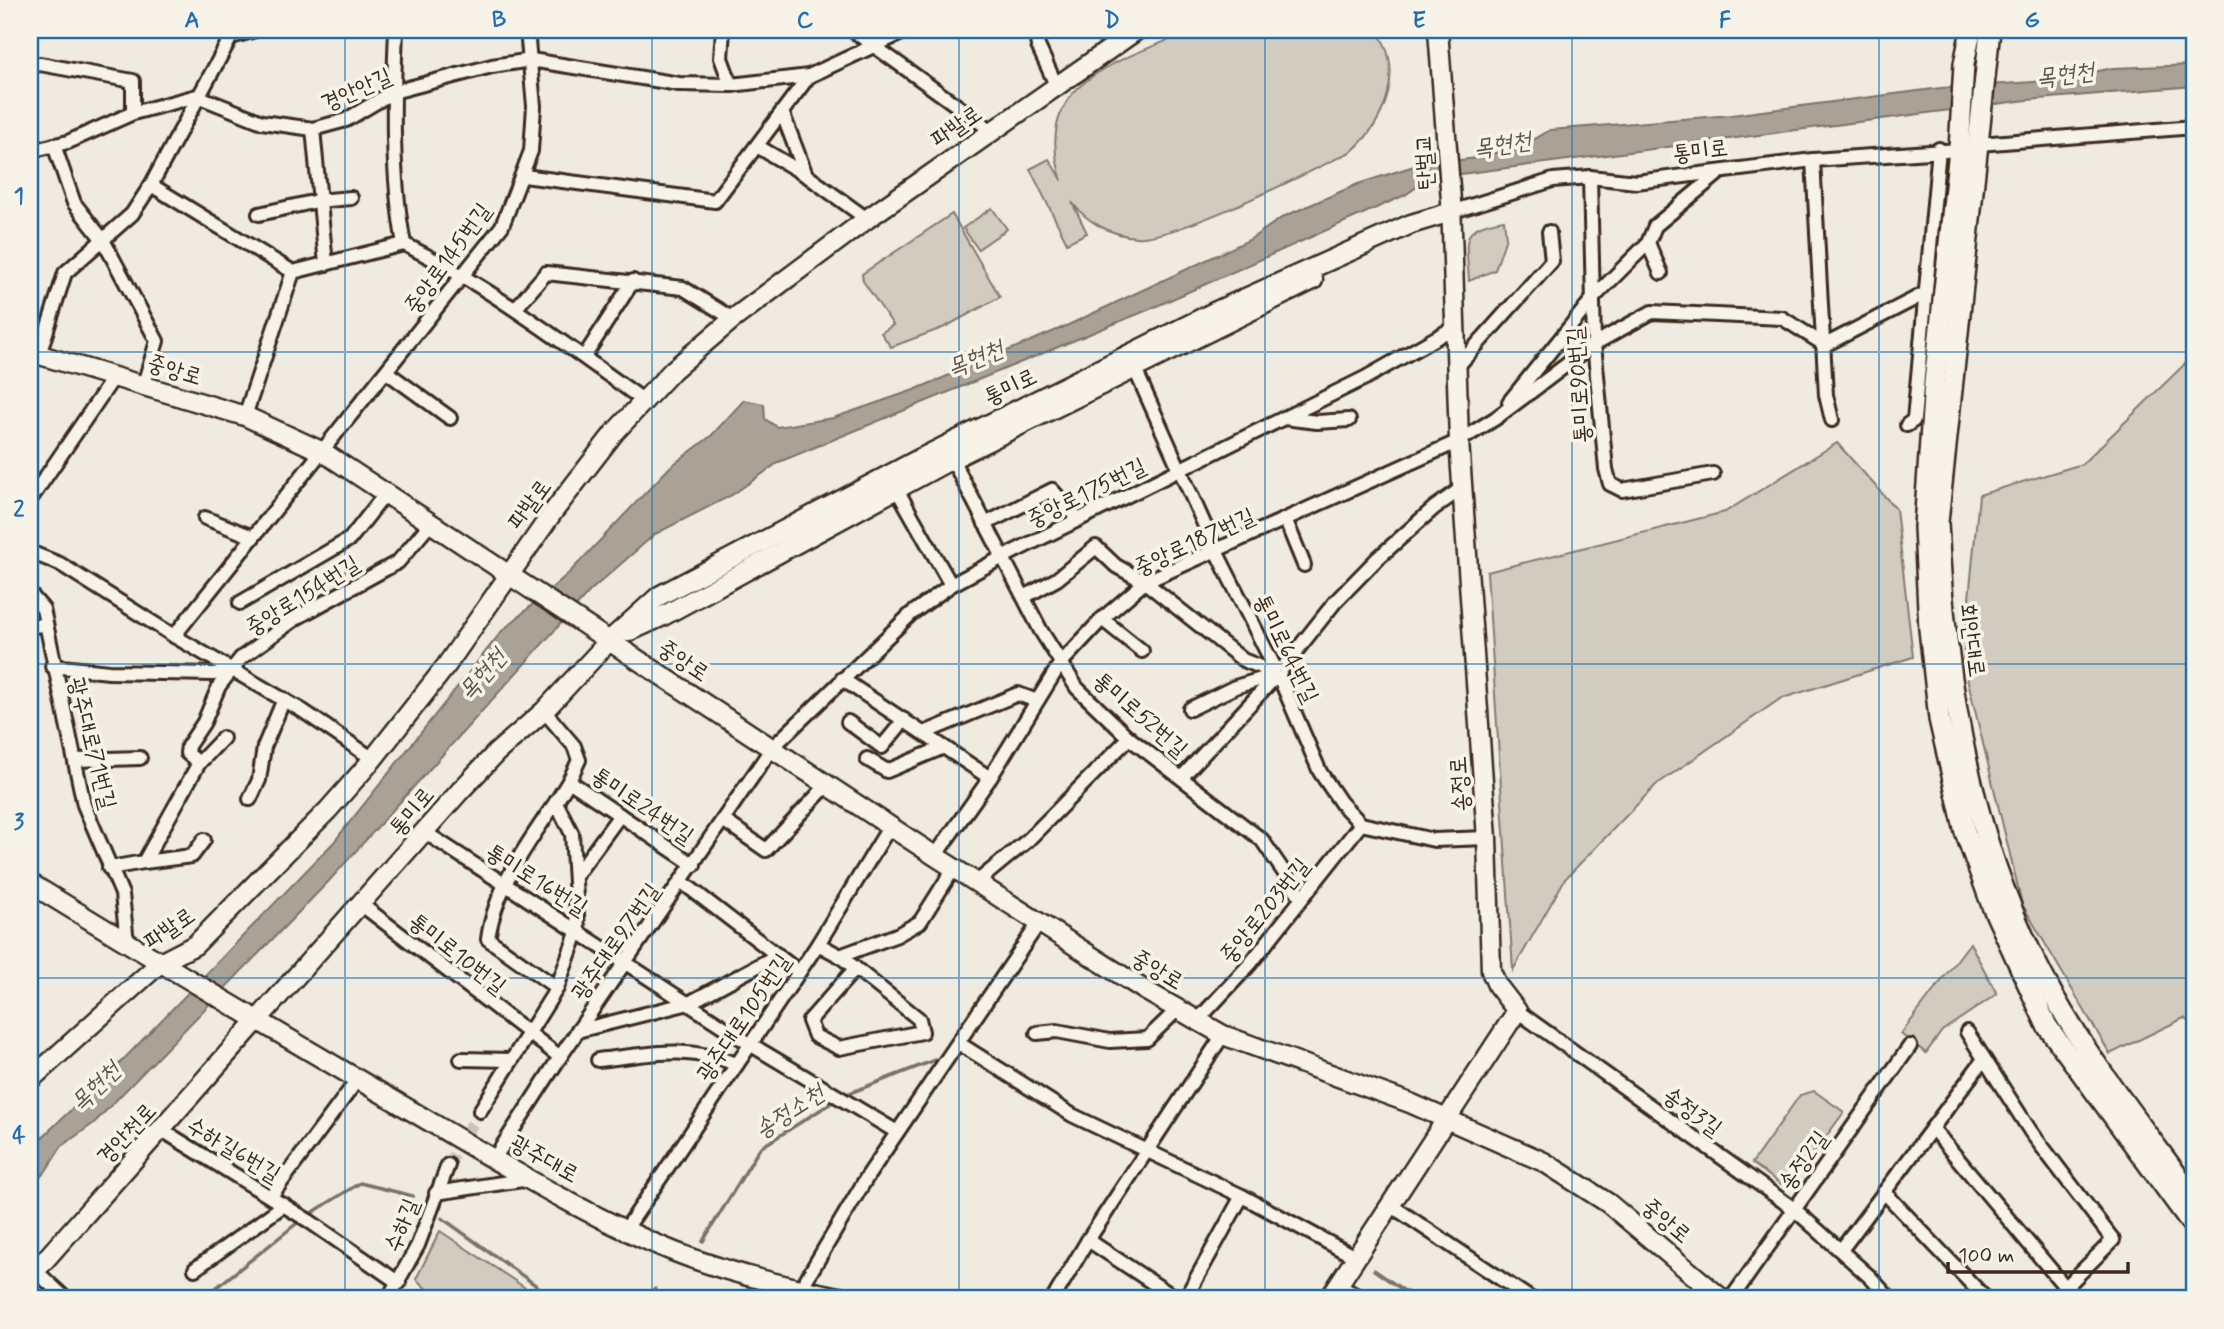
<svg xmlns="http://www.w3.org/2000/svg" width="2224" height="1329" viewBox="0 0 2224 1329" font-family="Mynerve,'Poor Story',sans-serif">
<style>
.green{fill:#d1cbc0;stroke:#867a6f;stroke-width:2}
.water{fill:#aaa296;stroke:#7e7266;stroke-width:2}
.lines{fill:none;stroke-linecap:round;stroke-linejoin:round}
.stream{stroke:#7e7266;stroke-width:3.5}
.street-tunnel{stroke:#cbc4b9;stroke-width:12;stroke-dasharray:12 6;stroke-linecap:butt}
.street-casing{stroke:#3b2a1e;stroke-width:18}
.secondary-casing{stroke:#3b2a1e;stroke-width:23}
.primary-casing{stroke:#3b2a1e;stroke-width:24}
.street{stroke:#f7f3e8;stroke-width:12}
.secondary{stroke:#f7f3e8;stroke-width:18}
.primary{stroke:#f7f3e8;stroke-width:19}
.grid{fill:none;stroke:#1f6fb2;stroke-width:2;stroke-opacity:0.55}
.labels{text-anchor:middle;stroke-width:7;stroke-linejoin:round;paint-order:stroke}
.street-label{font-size:23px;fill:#3b2a1e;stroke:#f7f3e8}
.water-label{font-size:24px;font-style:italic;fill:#625448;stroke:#f7f3e8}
.neatline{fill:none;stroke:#1f6fb2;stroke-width:2.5}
.grid-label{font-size:23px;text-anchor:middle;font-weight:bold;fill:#1f6fb2}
</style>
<rect width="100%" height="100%" fill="#efebe0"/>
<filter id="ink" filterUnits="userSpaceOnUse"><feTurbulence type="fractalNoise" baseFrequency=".0143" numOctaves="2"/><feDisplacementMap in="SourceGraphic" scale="14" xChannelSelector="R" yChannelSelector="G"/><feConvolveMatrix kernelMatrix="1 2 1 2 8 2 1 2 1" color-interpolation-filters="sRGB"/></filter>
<g filter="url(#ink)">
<!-- green -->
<g class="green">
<path d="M 1193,30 L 1376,30 C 1406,70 1385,122 1352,151 C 1311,171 1174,241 1136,237 C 1111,235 1086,222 1072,202 L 1087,233 L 1067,243 L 1030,169 L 1049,159 L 1062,181 C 1029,80 1121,61 1193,30 Z"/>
<path d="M 992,208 L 1007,229 L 978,249 L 963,228 Z"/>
<path d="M 952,214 L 1000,297 L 945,327 L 891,347 L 881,333 L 893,325 L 863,281 L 862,274 Z"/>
<path d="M 1504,220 L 1506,238 L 1495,270 L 1469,281 C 1467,241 1457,227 1504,220 Z"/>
<path d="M 2194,355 L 2194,1026 L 2184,1018 L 2110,1054 L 2022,904 L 1963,661 L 1979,495 L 2082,464 Z"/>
<path d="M 1837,443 L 1896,509 L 1913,657 L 1780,699 L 1656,785 L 1565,879 L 1513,970 L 1487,572 L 1725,512 Z"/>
<path d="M 1970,943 L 1997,994 L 1942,1031 L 1926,1053 L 1901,1034 Z"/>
<path d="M 1814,1091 L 1844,1112 L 1792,1183 L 1780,1184 L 1752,1163 L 1800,1095 Z"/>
<path d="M 440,1231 L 542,1299 L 437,1299 L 416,1279 Z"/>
</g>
<!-- water -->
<path class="water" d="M 2194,65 L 2194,86 L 2027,100 L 1430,178 L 1405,195 L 1150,309 L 779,462 L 732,495 L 655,534 L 590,591 L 328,882 L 94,1123 L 62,1146 L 45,1172 L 30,1187 L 30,1149 L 120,1063 L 333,843 L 502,631 L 569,573 L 670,467 L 711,436 L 744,400 L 764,404 L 765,419 L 777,427 L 833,418 L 914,390 L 1064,327 L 1249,240 L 1283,217 L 1358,184 L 1417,165 L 1477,158 L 1525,145 L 1550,130 L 1731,115 L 1941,88 L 2049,81 L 2113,68 Z"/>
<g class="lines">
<!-- stream -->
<g class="stream">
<path d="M 842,1096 L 935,1060"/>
<path d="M 307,1216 L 360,1183 L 413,1196"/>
<path d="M 442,1218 L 555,1299"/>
<path d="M 703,1241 L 760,1148 L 836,1100"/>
<path d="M 1374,1270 L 1416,1299"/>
<path d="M 202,1299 L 301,1220"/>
<path d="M 637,1299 L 655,1289"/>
</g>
<!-- street-tunnel -->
<path class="street-tunnel" d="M 448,1165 L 480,1111"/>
<!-- street casing -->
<g class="street-casing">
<g id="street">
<path d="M 396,30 C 393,101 391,174 404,244 C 490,287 565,344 643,400"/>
<path d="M 723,30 L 721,58 L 731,85"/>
<path d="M 852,30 L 992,131"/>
<path d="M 1035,30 L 1038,46 L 1056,85"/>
<path d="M 30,66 L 40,64 L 133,81 L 133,113"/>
<path d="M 782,112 L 806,175 L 867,219"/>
<path d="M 313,129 L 326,264"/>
<path d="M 1979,144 L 2194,127"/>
<path d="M 54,145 L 74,203 L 103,240 L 157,341 L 144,384"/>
<path d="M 757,146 L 806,175"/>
<path d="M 30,151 L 68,142 L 133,113 L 197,96 L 262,122 L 313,129 L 346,120 L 393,92 L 492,66 L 531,60 L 679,84 L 731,85 L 809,76 L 908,30"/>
<path d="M 1813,160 L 1826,395 L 1832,420"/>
<path d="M 524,176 L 715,201 L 809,76"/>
<path d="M 1590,177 L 1594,344 L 1606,469 L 1610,484 L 1622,490 L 1713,474"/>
<path d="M 151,185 L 293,272"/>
<path d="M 1451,212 L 1553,180 L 1590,177 L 1636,182 L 1813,160 L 1959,150"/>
<path d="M 259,214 L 317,201 L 351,198"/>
<path d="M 1648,243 L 1661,273"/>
<path d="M 516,308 L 546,273 L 683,288 L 733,319"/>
<path d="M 39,355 L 65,273 L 132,214 L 151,185 L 231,37 L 255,30"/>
<path d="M 584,357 L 633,281"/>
<path d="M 1134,367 L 1217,553 L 1278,674 L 1320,772 L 1341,803 L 1361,824 L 1434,840 L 1487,838"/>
<path d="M 1457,367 L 1552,261 L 1549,232"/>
<path d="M 388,373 L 450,418"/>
<path d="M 1509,402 L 1595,296 L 1648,243 L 1655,226 L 1720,172"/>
<path d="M 245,416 L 293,272 L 404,244"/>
<path d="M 1284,418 L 1317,422 L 1349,420"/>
<path d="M 1907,425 L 1914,420 L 1939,149"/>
<path d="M 952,459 L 1041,631 L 1077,688 L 1129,738 L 1262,840 L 1301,897"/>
<path d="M 896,488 L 951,585"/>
<path d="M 30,500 L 114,377"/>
<path d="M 205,518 L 253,537"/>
<path d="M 1286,521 L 1304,565"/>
<path d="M 985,524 L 1052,490 L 1078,519"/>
<path d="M 30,552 L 60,564 L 174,636 L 303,711 L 373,759"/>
<path d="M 30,594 L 43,609 L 84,805 L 122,894 L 127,943"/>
<path d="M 1024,597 L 1057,579 L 1096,547 L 1116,566 L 1145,582 L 1243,660 L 1278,674"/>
<path d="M 240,603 L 350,539 L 386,493"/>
<path d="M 1102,619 L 1142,651"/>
<path d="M 30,626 L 44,625"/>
<path d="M 174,636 L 502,226 L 531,151 L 534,106 L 527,30"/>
<path d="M 52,666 L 109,672 L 214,674 L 229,670"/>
<path d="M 842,679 L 990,778"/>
<path d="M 1190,709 L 1235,687 L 1278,674"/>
<path d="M 544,711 L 574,746 L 579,760 L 569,781 L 694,865"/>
<path d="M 848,722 L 882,747 L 904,720"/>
<path d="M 924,733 L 1018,694 L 1037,701"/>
<path d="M 867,759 L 887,771 L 944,747"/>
<path d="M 76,760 L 140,758"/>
<path d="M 199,763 L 223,738"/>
<path d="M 1182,777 L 1278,674 L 1335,602 L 1377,559 L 1434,508 L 1462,488"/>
<path d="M 250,799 L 259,780 L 264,747 L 284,699"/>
<path d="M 556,802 C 527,844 495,888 488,939 L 557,988"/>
<path d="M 723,820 L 766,850 L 828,784"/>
<path d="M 426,833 L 750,1044 L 897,1132"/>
<path d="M 935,856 L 990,778 L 1060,664 L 1102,619 L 1145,582 L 1459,441 L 1496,418 L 1594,344 L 1652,312 L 1782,318 L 1825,345 L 1924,294"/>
<path d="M 144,862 L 192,856 L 204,840"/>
<path d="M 109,868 L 144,862 L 199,763 L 187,753 L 188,746 L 204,722 L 219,686 L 241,658 L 298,617 L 398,562 L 431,523"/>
<path d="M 576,875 L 620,815"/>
<path d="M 682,882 L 799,972"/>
<path d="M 977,882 L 1028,840 L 1129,738"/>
<path d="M 362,905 L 560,1057"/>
<path d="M 818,944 L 840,956 L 919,1019 L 922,1032 L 839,1048 L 815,1036 L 809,1021 L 855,969"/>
<path d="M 840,956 L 897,935 L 920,922 L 954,868"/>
<path d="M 1517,1011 L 1794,1209 L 1870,1277 L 1890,1299"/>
<path d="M 1197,1021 L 1250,964 L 1361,824"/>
<path d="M 577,1031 L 689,1003 L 778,955"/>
<path d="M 1967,1032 L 2031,1132 L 2113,1240 L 2054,1299"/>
<path d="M 1037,1033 L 1057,1031 L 1110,1041 L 1147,1039 L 1177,1010"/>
<path d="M 960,1044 L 1072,1115 L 1242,1196 L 1355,1257"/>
<path d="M 461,1059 L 511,1060"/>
<path d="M 598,1060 C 654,1054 682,1045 737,1064"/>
<path d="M 480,1111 L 557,988 L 578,930 L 572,834 L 556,802 L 569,781"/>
<path d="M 1932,1128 L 2066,1288"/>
<path d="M 162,1130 L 309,1221 L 399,1283"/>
<path d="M 494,1159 L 560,1057 L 772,748 L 911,614 L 951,585 L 1003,557 L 1365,378 L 1455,327"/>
<path d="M 1884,1192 L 1986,1299"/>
<path d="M 436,1193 L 529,1179"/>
<path d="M 271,1196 L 358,1079"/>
<path d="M 1389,1204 L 1531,1299"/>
<path d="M 626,1229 L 818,944 L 890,826"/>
<path d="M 1088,1240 L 1177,1299"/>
<path d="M 1841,1250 L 1984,1059"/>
<path d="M 195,1269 L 284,1205"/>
<path d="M 36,1271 L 66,1299"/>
<path d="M 1338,1284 L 1364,1299"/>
<path d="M 800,1290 L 867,1177 L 1039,923"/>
<path d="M 388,1299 L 418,1245 L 448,1165"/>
<path d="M 1053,1299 L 1088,1240 L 1223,1035"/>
<path d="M 1185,1299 L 1242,1196"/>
<path d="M 1731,1299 L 1910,1046"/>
</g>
</g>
<!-- secondary casing -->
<g class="secondary-casing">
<g id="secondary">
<path d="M 30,352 L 245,416 L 323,452 L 935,856 L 1146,991 L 1223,1035 L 1410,1103 L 1544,1162 L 1608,1203 L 1722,1299"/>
<path d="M 628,632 L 663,616 L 952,459 L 1313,280"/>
<path d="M 30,883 C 144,954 260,1022 376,1090 C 471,1145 573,1211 675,1252 C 731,1274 790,1288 849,1299"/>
<path d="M 30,1080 L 160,963 L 195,945 L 328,810 L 373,759 L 446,666 L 553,512 L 614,433 L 673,370 L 733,319 L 867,219 L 1137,30"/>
<path d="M 30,1277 L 460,791 L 496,753 L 544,711 L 610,640 L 659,596 L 921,458 L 1214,312 L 1411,224 L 1451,212"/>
<path d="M 1329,1299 L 1517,1011 L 1497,985 L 1491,971 L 1487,838 L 1459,441 L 1451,201 L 1438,30"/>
</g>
</g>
<!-- primary casing -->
<g class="primary-casing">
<g id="primary">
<path d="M 1971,30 L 1964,64 L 1959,150 L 1934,383 L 1924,527 L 1929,629 L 1939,719 L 1965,832 L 1992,906 L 2047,1026 L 2194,1227"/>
<path d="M 1990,30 L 1938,522 C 1945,685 1972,849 2052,993 C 2092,1065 2146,1131 2194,1198"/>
</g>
</g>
<!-- street -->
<use href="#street" class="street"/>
<!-- secondary -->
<use href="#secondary" class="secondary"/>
<!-- primary -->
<use href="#primary" class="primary"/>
</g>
</g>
<!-- grid -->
<path class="grid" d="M 345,30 L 345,1299M 652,30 L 652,1299M 959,30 L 959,1299M 1265,30 L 1265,1299M 1572,30 L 1572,1299M 1879,30 L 1879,1299M 30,352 L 2194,352M 30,664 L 2194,664M 30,978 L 2194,978"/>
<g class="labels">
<!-- street labels -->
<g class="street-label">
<text transform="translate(356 89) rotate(-24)" y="8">경안안길</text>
<text transform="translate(956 126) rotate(-35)" y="8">파발로</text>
<text transform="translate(1700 150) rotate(-7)" y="8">통미로</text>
<text transform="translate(1424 162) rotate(-93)" y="8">탄벌교</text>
<text transform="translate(447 258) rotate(-54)" y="8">중앙로145번길</text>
<text transform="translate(175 369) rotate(17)" y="8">중앙로</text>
<text transform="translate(1578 385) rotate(-94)" y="8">통미로90번길</text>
<text transform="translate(1010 386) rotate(-26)" y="8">통미로</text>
<text transform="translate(1086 492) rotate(-26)" y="8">중앙로175번길</text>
<text transform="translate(529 504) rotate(-54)" y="8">파발로</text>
<text transform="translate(1194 541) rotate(-25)" y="8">중앙로187번길</text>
<text transform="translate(302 595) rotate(-32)" y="8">중앙로154번길</text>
<text transform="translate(1973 640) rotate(82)" y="8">회안대로</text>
<text transform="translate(1287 648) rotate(64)" y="8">통미로64번길</text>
<text transform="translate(684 660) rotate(34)" y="8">중앙로</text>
<text transform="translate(1141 714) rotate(41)" y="8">통미로52번길</text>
<text transform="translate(93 743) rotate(76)" y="8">광주대로71번길</text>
<text transform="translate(1459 784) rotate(-94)" y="8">송정로</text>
<text transform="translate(643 805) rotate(34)" y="8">통미로24번길</text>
<text transform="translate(411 811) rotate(-50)" y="8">통미로</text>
<text transform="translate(537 879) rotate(32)" y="8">통미로16번길</text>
<text transform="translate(1264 910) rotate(-51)" y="8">중앙로203번길</text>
<text transform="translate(169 928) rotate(-35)" y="8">파발로</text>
<text transform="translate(615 941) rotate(-55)" y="8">광주대로97번길</text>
<text transform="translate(458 953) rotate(38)" y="8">통미로10번길</text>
<text transform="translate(1158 969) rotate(31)" y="8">중앙로</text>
<text transform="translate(743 1017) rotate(-56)" y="8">광주대로105번길</text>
<text transform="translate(1693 1111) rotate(36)" y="8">송정3길</text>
<text transform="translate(126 1133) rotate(-47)" y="8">경안천로</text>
<text transform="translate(234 1149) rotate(31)" y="8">수하길6번길</text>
<text transform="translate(545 1158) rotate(29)" y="8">광주대로</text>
<text transform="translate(1803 1160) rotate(-54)" y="8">송정2길</text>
<text transform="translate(1667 1220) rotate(40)" y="8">중앙로</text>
<text transform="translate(401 1225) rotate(-68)" y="8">수하길</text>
</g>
<!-- water labels -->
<g class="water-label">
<text transform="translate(2065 74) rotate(-7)" y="8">목현천</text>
<text transform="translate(1502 144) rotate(-9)" y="8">목현천</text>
<text transform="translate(975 358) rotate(-22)" y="8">목현천</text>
<text transform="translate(482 674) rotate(-49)" y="8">목현천</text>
<text transform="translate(95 1086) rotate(-44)" y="8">목현천</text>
<text transform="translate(789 1111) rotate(-33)" y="8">송정소천</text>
</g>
</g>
<!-- margin -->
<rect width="2224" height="1329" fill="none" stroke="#f7f3e8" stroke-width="77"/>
<!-- scale -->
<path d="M1948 1262v10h180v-10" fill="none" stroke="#3b2a1e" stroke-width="3.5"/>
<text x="1958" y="1262" font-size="21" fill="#3b2a1e" stroke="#f7f3e8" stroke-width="5" paint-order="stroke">100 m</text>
<rect x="38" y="38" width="2148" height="1252" class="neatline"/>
<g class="grid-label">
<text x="192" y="27">A</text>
<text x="499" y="27">B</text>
<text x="805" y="27">C</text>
<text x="1112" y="27">D</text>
<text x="1419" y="27">E</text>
<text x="1725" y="27">F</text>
<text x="2032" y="27">G</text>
<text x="19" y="203">1</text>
<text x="19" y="516">2</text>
<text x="19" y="829">3</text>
<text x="19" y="1142">4</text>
</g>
</svg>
